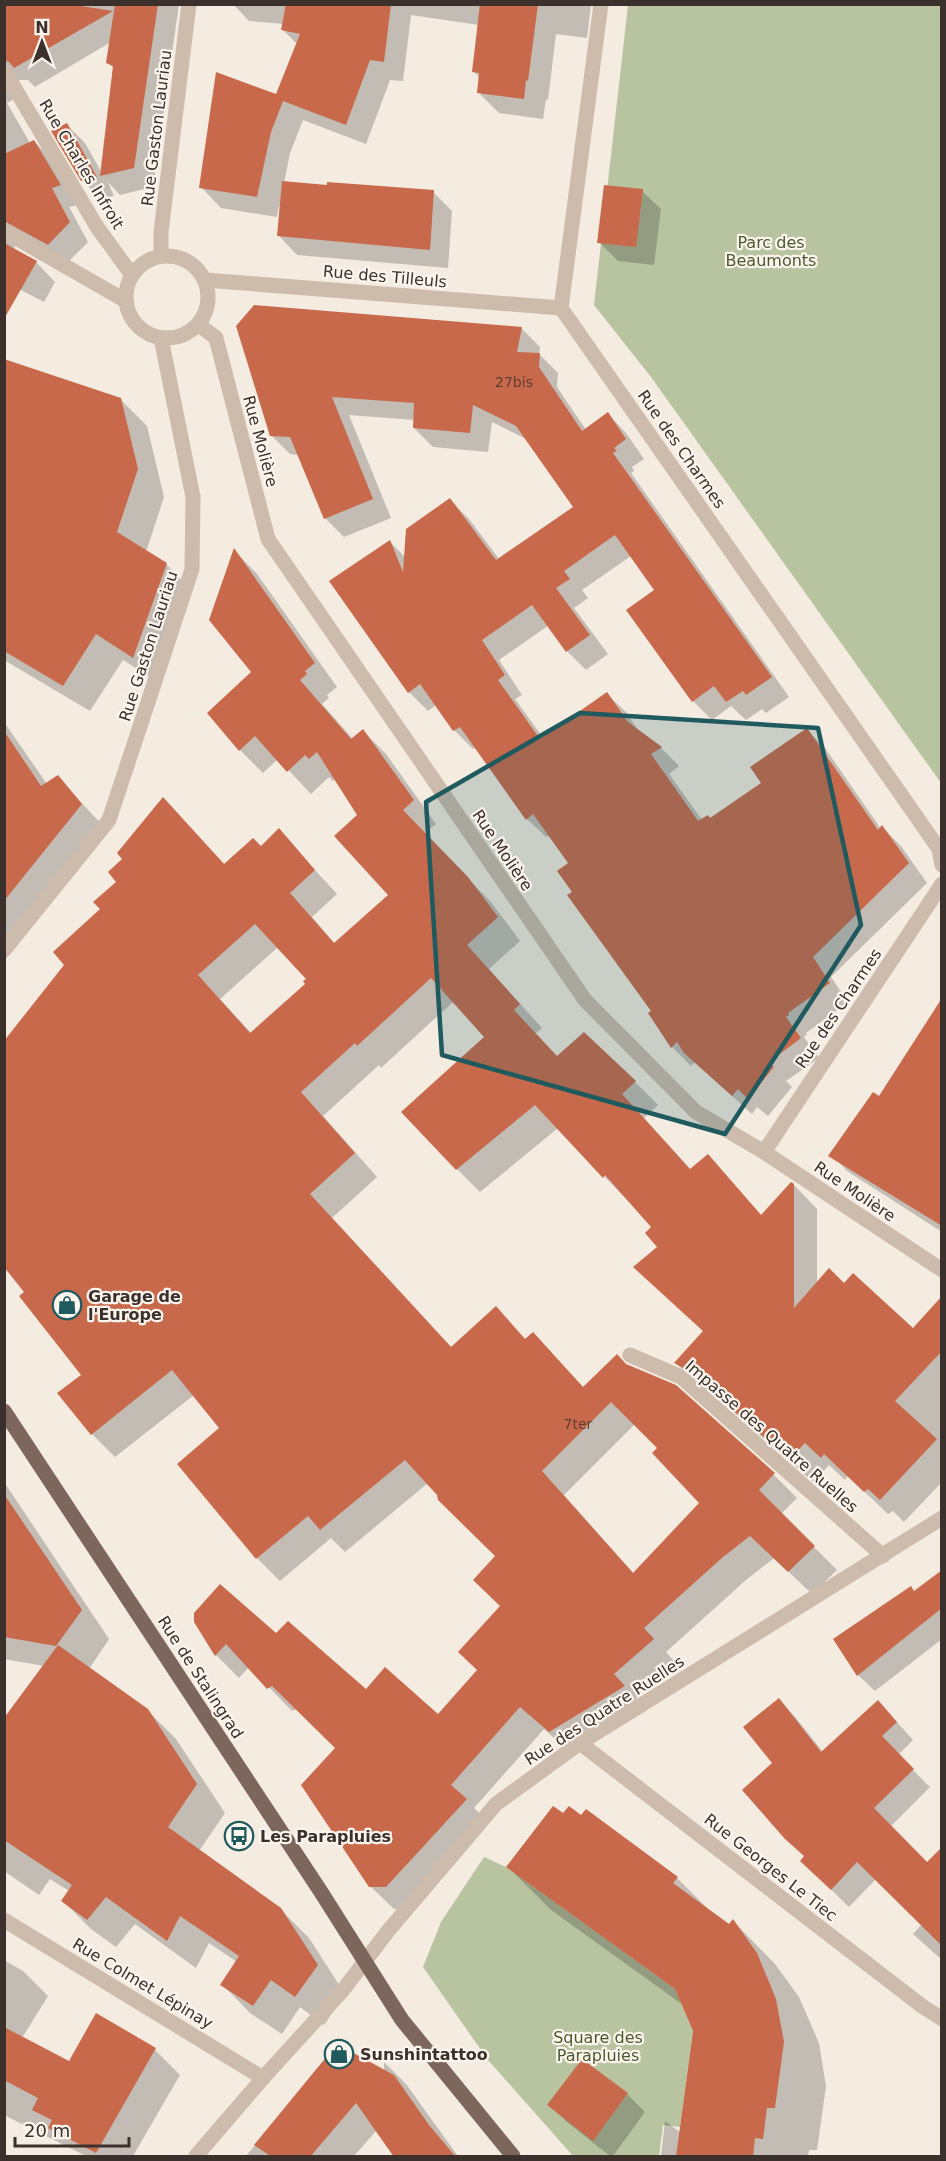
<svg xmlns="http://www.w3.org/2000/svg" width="946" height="2161" viewBox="0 0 946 2161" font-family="'DejaVu Sans',sans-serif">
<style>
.green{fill:#b8c4a0}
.shadow{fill:#0003;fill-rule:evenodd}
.building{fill:#c8694b;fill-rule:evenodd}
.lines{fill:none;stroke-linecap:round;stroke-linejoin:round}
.minor{stroke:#cdbbac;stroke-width:15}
.major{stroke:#7d675c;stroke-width:15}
.marked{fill:#1f5a5e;fill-opacity:0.2;stroke:#1f5a5e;stroke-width:4.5;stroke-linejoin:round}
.labels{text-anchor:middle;stroke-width:4.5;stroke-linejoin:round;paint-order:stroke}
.number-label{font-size:14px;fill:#5e3e33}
.street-label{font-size:16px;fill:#3b302b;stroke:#fbf5ee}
.park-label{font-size:16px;fill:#4a5a2e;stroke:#fbf5ee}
.poi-label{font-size:16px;font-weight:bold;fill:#3b302b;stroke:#fbf5ee;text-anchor:start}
</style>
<rect width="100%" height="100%" fill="#f4ebe1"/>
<!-- green -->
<g class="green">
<path d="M 628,5 L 941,5 L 941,783 L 651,377 L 594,305 Z"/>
<path d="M 484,1857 L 506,1867 L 675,1989 L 693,2031 L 680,2127 L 663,2125 L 659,2156 L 573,2156 L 488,2060 L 423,1967 L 441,1922 Z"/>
</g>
<!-- shadow -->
<g class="shadow">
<path d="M 4,4 L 179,4 L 153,187 L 120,195 L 108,182 L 114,196 L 101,199 L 82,180 L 67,125 L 85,143 L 102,173 L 114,69 L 108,62 L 111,42 L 35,87 L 28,80 L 19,80 L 13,89 L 16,98 L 7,103 L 30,143 L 34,141 L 53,161 L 79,205 L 69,207 L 88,242 L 67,263 L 15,245 L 14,249 L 36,262 L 55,282 L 44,302 L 21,290 L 4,285 Z"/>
<path d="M 233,4 L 591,4 L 587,38 L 556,34 L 548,100 L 546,99 L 543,119 L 499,113 L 478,92 L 480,78 L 473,71 L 479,25 L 411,15 L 403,81 L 390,80 L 366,144 L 303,120 L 290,153 L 284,183 L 433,192 L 452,211 L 448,268 L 297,255 L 279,236 L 281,207 L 279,206 L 277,217 L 221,208 L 201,187 L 277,96 L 297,44 L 283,30 L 284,24 L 249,21 Z"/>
<path d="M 642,191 L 661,209 L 654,265 L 618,261 L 599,242 Z"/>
<path d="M 238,326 L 521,328 L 540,347 L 539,354 L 558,373 L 557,387 L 586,430 L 608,414 L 626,433 L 644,459 L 632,467 L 634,471 L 631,473 L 789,697 L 766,713 L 762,709 L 746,720 L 731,706 L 712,720 L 693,701 L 656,590 L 631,556 L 582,590 L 588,598 L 574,608 L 608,654 L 586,670 L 567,651 L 549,625 L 499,660 L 522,695 L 515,699 L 544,739 L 607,694 L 626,712 L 640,733 L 661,748 L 679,766 L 669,774 L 702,820 L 710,819 L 763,784 L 806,729 L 825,748 L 881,829 L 882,827 L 901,846 L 927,883 L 831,977 L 848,1002 L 806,1033 L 807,1034 L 804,1037 L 819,1058 L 786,1081 L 792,1087 L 768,1116 L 757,1107 L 752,1114 L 695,1062 L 691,1066 L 672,1047 L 650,1014 L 653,1012 L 574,892 L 570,864 L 550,835 L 546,837 L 527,819 L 476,747 L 473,749 L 454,730 L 436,705 L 428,711 L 409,692 L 390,542 L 406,558 L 450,500 L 469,519 L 499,559 L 575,508 L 528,440 L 492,422 L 488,452 L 433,447 L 414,428 L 415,420 L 349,415 L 391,518 L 344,537 L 325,518 L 299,455 L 290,454 L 271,435 Z"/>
<path d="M 4,361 L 120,399 L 147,426 L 164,497 L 146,552 L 166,564 L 192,591 L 160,683 L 123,660 L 90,711 L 4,660 Z"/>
<path d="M 235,551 L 257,574 L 337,687 L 327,695 L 329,698 L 322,704 L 353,739 L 363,731 L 386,754 L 436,824 L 424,834 L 491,902 L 520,941 L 489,969 L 542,1028 L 535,1034 L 557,1057 L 635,1082 L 658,1105 L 644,1118 L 691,1170 L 708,1156 L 762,1216 L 794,1185 L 817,1209 L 817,1284 L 844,1285 L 913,1330 L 942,1299 L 942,1482 L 904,1522 L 893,1511 L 888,1514 L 848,1476 L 845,1480 L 829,1465 L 813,1482 L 712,1393 L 699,1386 L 676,1363 L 704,1332 L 635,1267 L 659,1247 L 654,1228 L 558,1128 L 480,1192 L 457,1169 L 486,1037 L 454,1001 L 381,1068 L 379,1065 L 323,1116 L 377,1177 L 332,1218 L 452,1348 L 496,1309 L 526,1340 L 533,1334 L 584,1388 L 626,1366 L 675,1387 L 774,1475 L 797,1498 L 781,1514 L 837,1570 L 812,1594 L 774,1558 L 746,1580 L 666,1652 L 676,1663 L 636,1698 L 647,1710 L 573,1755 L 544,1729 L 474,1808 L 489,1823 L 410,1909 L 394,1909 L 370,1886 L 337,1748 L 297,1709 L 292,1711 L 249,1667 L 239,1678 L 216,1655 L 195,1622 L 276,1636 L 367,1691 L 438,1716 L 478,1670 L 501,1606 L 497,1556 L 428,1483 L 345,1552 L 331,1538 L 280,1581 L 257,1558 L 221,1428 L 194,1395 L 115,1457 L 92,1434 L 59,1393 L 83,1375 L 26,1292 L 66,965 L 118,882 L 124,859 L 163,799 L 225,865 L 261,848 L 279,831 L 337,894 L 312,917 L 335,944 L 390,895 L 359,815 L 336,779 L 333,781 L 329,777 L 311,794 L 278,759 L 263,773 L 240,750 L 254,672 ZM 278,947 L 308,979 L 307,984 L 252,1034 L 220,999 ZM 635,1424 L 659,1448 L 701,1503 L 634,1574 L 564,1495 Z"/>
<path d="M 4,722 L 47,784 L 57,777 L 108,831 L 4,961 Z"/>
<path d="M 942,998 L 942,1232 L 847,1171 L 831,1154 L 879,1098 L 941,1002 L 939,1001 Z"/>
<path d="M 4,1482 L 109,1639 L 89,1669 L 147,1710 L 176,1739 L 225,1813 L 199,1851 L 280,1909 L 309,1938 L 345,1994 L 324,2025 L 300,2007 L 282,2034 L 250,2013 L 222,1984 L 237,1962 L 209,1943 L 196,1968 L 135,1924 L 116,1947 L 91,1929 L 62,1900 L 69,1891 L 50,1879 L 39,1895 L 4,1871 L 4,1721 L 44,1666 L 4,1659 Z"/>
<path d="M 942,1571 L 942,1639 L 875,1691 L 858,1675 L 915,1592 Z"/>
<path d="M 779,1700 L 796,1718 L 823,1752 L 895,1720 L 913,1740 L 898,1755 L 930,1787 L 891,1826 L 927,1864 L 942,1849 L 942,1960 L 913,1934 L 922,1924 L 876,1879 L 849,1907 L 802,1861 L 806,1857 L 775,1764 Z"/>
<path d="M 508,1867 L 677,1878 L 713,1914 L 729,1926 L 733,1921 L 775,1964 L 799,1997 L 819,2043 L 826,2086 L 817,2150 L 809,2150 L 808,2156 L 661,2156 L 665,2121 L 681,2133 L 694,2031 L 683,2005 L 551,1910 Z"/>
<path d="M 4,1960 L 23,1971 L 48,1996 L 22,2038 L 69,2063 L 155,2050 L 180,2075 L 133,2156 L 86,2156 L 4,2115 Z"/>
<path d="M 338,2046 L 384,2071 L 384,2062 L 406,2084 L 458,2156 L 396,2156 L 377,2130 L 354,2156 L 246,2156 Z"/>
<path d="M 627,2094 L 645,2112 L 613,2156 L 610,2156 L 568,2123 L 549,2105 Z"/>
<path d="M 4,2155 L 71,2156 L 4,2156 Z"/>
</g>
<!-- building -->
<g class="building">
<path d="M 4,4 L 68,4 L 113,11 L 14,68 L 9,62 L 4,60 Z"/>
<path d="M 115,4 L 158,4 L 134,168 L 100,176 L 113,66 L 106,63 Z"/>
<path d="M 286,4 L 391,4 L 384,62 L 370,60 L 346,125 L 283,101 L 271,132 L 257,197 L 199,188 L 216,72 L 276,94 L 300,34 L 281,30 Z"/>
<path d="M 480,4 L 538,4 L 528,81 L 526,80 L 524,99 L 477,93 L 479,73 L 472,72 Z"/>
<path d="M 67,123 L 97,177 L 81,181 L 51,131 Z"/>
<path d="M 34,140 L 61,185 L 52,188 L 70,222 L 48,245 L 4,221 L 4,154 Z"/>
<path d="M 282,181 L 327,185 L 327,182 L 434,190 L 430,250 L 277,236 Z"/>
<path d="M 604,185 L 643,189 L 636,247 L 597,243 Z"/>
<path d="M 4,243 L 37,261 L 4,319 Z"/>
<path d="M 254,305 L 522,327 L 517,352 L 540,353 L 539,367 L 582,431 L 608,412 L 626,439 L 614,448 L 617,451 L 613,453 L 772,677 L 746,695 L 743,691 L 726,702 L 714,686 L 692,702 L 626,610 L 654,590 L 615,535 L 564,571 L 570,579 L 556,588 L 590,635 L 566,652 L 532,605 L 482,640 L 505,675 L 498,680 L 540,739 L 607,692 L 628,722 L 662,747 L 651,754 L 698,821 L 708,815 L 710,818 L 761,783 L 750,767 L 807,728 L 878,830 L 882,825 L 909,863 L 813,957 L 830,983 L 788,1013 L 789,1015 L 786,1017 L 801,1038 L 769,1062 L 774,1067 L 748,1099 L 738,1089 L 732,1096 L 684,1053 L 677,1042 L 671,1048 L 648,1013 L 651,1011 L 567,895 L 572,892 L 557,871 L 568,863 L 533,814 L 526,820 L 460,727 L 453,731 L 420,684 L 408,693 L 329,581 L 390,540 L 403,572 L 406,529 L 450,498 L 496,560 L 573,507 L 516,426 L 473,405 L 470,433 L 413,428 L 414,403 L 332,397 L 373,499 L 324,519 L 290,437 L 270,436 L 236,326 Z"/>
<path d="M 4,359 L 121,398 L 138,469 L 117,532 L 167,563 L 133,658 L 96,634 L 63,686 L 4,651 Z"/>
<path d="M 234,548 L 315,663 L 305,671 L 307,674 L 300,680 L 351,739 L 363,729 L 414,800 L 403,810 L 468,877 L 498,917 L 467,945 L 520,1004 L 514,1010 L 557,1056 L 584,1032 L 636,1081 L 622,1094 L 690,1169 L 708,1154 L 761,1215 L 791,1182 L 794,1184 L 794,1308 L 829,1268 L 844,1283 L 853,1273 L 913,1328 L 942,1296 L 942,1351 L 895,1401 L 937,1439 L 880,1500 L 868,1489 L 864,1492 L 824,1454 L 821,1458 L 805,1443 L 789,1459 L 687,1370 L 674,1363 L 703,1331 L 633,1267 L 657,1247 L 645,1233 L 651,1227 L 605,1175 L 603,1178 L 535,1105 L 456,1170 L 401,1112 L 484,1037 L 431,978 L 357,1046 L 355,1043 L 301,1092 L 355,1153 L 310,1194 L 451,1347 L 496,1306 L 525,1339 L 533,1332 L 583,1387 L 617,1354 L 626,1364 L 676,1385 L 775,1473 L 759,1490 L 815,1546 L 788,1572 L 750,1536 L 723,1557 L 644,1628 L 654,1639 L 614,1674 L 625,1686 L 549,1732 L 520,1707 L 451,1785 L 467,1799 L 386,1887 L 369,1887 L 301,1785 L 335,1748 L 272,1686 L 267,1689 L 226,1644 L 215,1656 L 194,1622 L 194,1613 L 220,1584 L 276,1633 L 288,1621 L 366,1689 L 385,1667 L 438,1714 L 477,1670 L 458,1652 L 500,1606 L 473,1580 L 495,1556 L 438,1500 L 437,1495 L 405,1460 L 320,1530 L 308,1516 L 256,1559 L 177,1464 L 219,1428 L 172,1370 L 91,1435 L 57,1393 L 81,1375 L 19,1296 L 24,1292 L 4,1267 L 4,1041 L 64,965 L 53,952 L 100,909 L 93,902 L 116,882 L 108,872 L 122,859 L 117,853 L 163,797 L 224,864 L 253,838 L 261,846 L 279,828 L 315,870 L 290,893 L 334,943 L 388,895 L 334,836 L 357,815 L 317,752 L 309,759 L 305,755 L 287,772 L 255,736 L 239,751 L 207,713 L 251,672 L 209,620 ZM 255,924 L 306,979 L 303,981 L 305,984 L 250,1033 L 198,975 ZM 611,1402 L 657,1448 L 652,1453 L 699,1503 L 633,1573 L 542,1471 Z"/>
<path d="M 4,731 L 41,786 L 58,775 L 82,804 L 4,901 Z"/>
<path d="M 942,998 L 942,1226 L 828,1156 L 873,1092 L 879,1096 Z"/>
<path d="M 4,1494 L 82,1610 L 56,1646 L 4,1637 Z"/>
<path d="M 942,1570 L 942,1608 L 857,1676 L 833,1639 L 911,1586 L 914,1591 Z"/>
<path d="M 58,1645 L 148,1709 L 197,1784 L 168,1827 L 281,1908 L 318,1965 L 295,1997 L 271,1980 L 253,2006 L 220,1985 L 239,1956 L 180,1916 L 167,1941 L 106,1897 L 87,1920 L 61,1901 L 72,1885 L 4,1840 L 4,1718 Z"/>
<path d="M 779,1698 L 821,1752 L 878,1700 L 897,1722 L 882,1736 L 914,1769 L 874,1808 L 927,1862 L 942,1847 L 942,1946 L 857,1862 L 831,1890 L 800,1861 L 804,1856 L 785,1839 L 742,1790 L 772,1763 L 743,1727 Z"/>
<path d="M 553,1806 L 563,1813 L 569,1806 L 581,1815 L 586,1809 L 678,1877 L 673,1883 L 729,1924 L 733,1919 L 757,1953 L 776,1999 L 784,2042 L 775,2108 L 767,2108 L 763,2139 L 755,2138 L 753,2157 L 676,2157 L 693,2031 L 675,1989 L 506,1867 Z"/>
<path d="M 96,2013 L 156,2048 L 96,2153 L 48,2128 L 52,2120 L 32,2110 L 38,2098 L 4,2080 L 4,2027 L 69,2061 Z"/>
<path d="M 337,2044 L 394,2075 L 429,2125 L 456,2157 L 394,2157 L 356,2103 L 310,2157 L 272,2157 L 254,2145 Z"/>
<path d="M 582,2059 L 628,2093 L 593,2141 L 547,2105 Z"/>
</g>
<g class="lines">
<!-- minor -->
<g class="minor">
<path d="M 601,4 L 561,308 L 939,849 L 942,865"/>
<path d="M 4,70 L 97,227 L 132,275"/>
<path d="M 4,231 L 126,301"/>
<path d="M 161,255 L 161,232 L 189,4"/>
<circle cx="167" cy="297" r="41"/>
<path d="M 205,280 L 561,308"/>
<path d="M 198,324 L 216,338 L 268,539 L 585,1000 L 696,1112 L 764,1152 L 942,1270"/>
<path d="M 4,950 L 109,820 L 192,569 L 193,497 L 161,338"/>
<path d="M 764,1152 L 942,884"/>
<path d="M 630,1355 L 681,1377 L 883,1556"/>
<path d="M 580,1743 L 922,2006 L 942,2019"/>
<path d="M 4,1920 L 263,2078"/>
<path d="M 196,2156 L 263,2078 L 343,1990 L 388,1931 L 496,1804 L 580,1743 L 942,1518"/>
</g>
<!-- major -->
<path class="major" d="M 4,1411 L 321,1892 L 402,2020 L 513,2156"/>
</g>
<!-- marked area -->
<path class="marked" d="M 580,713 L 818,728 L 861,925 L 725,1134 L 442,1055 L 426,802 Z"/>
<!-- icons -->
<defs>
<g id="shop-ring" transform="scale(1.5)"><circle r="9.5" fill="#fbf5ee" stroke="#1f5a5e" stroke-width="1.5"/><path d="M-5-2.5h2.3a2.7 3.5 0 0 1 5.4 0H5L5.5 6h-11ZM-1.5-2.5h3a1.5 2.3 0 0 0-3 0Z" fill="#1f5a5e"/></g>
<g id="bus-ring" transform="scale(1.5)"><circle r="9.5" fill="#fbf5ee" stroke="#1f5a5e" stroke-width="1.5"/><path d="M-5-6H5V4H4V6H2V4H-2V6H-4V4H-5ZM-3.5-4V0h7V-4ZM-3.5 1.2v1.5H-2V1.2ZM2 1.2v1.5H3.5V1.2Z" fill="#1f5a5e"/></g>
</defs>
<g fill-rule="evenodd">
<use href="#shop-ring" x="67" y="1305"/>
<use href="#bus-ring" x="239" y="1836"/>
<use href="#shop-ring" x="339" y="2054"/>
</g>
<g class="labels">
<!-- number labels -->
<g class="number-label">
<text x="514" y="387">27bis</text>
<text x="578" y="1429">7ter</text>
</g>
<!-- street labels -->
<g class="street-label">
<text transform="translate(156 128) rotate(-83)" y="6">Rue Gaston Lauriau</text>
<text transform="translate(82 164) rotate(59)" y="6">Rue Charles Infroit</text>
<text transform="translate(385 276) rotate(5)" y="6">Rue des Tilleuls</text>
<text transform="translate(261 441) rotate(75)" y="6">Rue Molière</text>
<text transform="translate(682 449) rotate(55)" y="6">Rue des Charmes</text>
<text transform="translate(148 646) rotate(-72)" y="6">Rue Gaston Lauriau</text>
<text transform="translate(503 850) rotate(56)" y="6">Rue Molière</text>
<text transform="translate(838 1008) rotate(-56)" y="6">Rue des Charmes</text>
<text transform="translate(855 1191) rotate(34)" y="6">Rue Molière</text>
<text transform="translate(772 1436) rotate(41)" y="6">Impasse des Quatre Ruelles</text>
<text transform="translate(201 1677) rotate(57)" y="6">Rue de Stalingrad</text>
<text transform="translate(604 1710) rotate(-33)" y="6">Rue des Quatre Ruelles</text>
<text transform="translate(771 1867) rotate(38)" y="6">Rue Georges Le Tiec</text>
<text transform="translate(143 1983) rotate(31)" y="6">Rue Colmet Lépinay</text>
</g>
<!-- park labels -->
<g class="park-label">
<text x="771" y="248">Parc des<tspan x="771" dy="18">Beaumonts</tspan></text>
<text x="598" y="2043">Square des<tspan x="598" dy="18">Parapluies</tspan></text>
</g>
<!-- poi labels -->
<g class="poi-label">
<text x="88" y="1302">Garage de<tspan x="88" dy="18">l'Europe</tspan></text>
<text x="260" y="1842">Les Parapluies</text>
<text x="360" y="2060">Sunshintattoo</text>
</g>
</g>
<!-- border -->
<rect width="946" height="2161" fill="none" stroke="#3b302b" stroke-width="12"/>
<!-- north arrow -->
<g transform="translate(42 42)" stroke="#fbf5ee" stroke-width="4.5" paint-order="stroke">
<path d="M0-4.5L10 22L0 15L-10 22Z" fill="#3b302b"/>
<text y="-9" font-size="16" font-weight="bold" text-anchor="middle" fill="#3b302b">N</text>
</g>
<!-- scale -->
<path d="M15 2137v9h114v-9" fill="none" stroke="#3b302b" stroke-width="3"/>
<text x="24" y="2137" font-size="18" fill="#3b302b" stroke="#fbf5ee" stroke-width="4.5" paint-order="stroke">20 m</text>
</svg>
